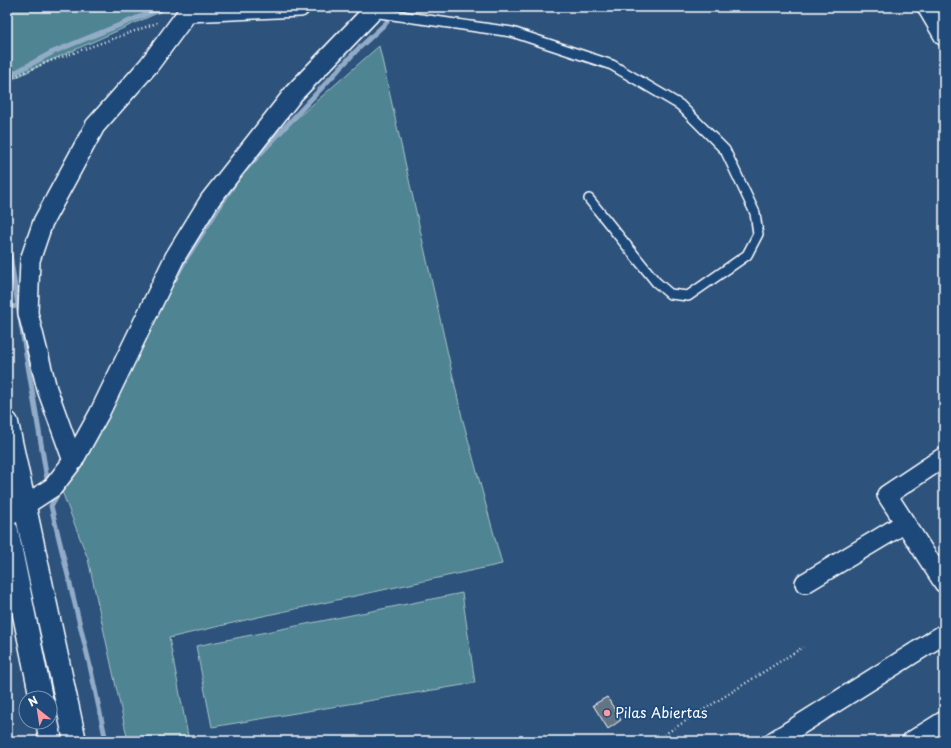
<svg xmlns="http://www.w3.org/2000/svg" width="951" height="748" viewBox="0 0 951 748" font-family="'Playpen Sans',sans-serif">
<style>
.green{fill:#508492;stroke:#a8c2c8}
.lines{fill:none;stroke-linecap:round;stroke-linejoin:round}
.stream{stroke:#92acc8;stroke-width:5}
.building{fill:#647484;stroke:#fff}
.lane-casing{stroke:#fff;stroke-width:12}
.street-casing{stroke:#fff;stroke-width:22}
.secondary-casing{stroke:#fff;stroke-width:25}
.path{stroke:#fff;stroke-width:2.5;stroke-dasharray:1 3;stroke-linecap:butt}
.lane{stroke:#1f4a7a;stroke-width:9}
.street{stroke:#1f4a7a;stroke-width:19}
.secondary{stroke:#1f4a7a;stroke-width:22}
.poi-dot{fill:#ff9aa2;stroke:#1f4a7a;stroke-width:1.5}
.labels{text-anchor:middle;stroke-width:3.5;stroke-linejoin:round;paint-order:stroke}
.poi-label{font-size:14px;fill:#fff;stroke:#1f4a7a;text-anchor:start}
</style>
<rect width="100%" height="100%" fill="#2d527c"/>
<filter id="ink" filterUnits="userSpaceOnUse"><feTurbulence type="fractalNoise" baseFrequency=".025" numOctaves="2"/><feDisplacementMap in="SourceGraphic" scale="8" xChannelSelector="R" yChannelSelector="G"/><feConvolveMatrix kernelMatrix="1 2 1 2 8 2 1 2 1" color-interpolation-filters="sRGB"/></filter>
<g filter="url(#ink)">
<!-- green -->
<g class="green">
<path d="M 7,7 L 171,7 L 45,63 L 7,82 Z"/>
<path d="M 379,46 L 462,417 L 502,564 L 254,618 L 169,638 L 189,741 L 128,741 L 88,559 L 61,489 L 141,345 L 230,177 Z"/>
<path d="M 462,593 L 475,683 L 212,727 L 196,646 Z"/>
</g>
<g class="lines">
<!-- stream -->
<g class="stream">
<path d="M 399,11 L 407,7"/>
<path d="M 7,77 L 53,52 L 164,7"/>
<path d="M 245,170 L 356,51 L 387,22"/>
<path d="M 7,235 L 18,306 L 7,307"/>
<path d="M 175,279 L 184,262 L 236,181"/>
<path d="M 18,306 L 47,479"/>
<path d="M 60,490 L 51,506 L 90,666 L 106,741"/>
</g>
</g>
<!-- building -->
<path class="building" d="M 607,697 L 621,720 L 608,729 L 593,705 Z"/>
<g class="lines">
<!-- lane casing -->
<g class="lane-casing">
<path id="lane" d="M 372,12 L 512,32 L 612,65 L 680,105 L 725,150 L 755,213 L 758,234 L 747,255 L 688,296 L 670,294 L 656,282 L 589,199"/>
</g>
<!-- street casing -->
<g class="street-casing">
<g id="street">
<path d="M 927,7 L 944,36"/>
<path d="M 944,457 L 887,495 L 944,583"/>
<path d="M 73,461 L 47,389 L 28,313 L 30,260 L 43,222 L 95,126 L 149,65 L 188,12 L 300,7"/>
<path d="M 7,517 L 53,487 L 73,461 L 99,414 L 175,257 L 210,200 L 294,93 L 372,12 L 375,7"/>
<path d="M 805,583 L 905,523"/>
<path d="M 774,741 L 944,634"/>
<path d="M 912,741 L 944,721"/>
</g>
</g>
<!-- secondary casing -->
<g class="secondary-casing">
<g id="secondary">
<path d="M 7,423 L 75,741"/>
<path d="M 7,531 L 41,698"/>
<path d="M 47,722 L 51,741"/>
</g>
</g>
<!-- path -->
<g class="path">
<path d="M 155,7 L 169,10"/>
<path d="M 7,80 L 45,63 L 157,23"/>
<path d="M 654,741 L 803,647"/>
</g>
<!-- lane -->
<use href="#lane" class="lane"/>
<!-- street -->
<use href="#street" class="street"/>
<!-- secondary -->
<use href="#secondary" class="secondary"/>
</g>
</g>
<!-- markers -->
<circle class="poi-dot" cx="607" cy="713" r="4"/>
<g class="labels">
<!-- poi labels -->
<g class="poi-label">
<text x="615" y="718">Pilas Abiertas</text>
</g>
</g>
<!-- margin -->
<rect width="951" height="748" fill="none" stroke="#1f4a7a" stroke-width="24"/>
<rect x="12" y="12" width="927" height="724" fill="none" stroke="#fff" stroke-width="1.5" filter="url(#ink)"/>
<!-- north arrow -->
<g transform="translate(38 710) rotate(330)"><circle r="19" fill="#1f4a7a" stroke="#7992af"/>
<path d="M0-3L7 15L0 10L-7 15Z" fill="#ff9aa2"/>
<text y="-6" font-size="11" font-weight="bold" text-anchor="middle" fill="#ffffff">N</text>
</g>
</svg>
